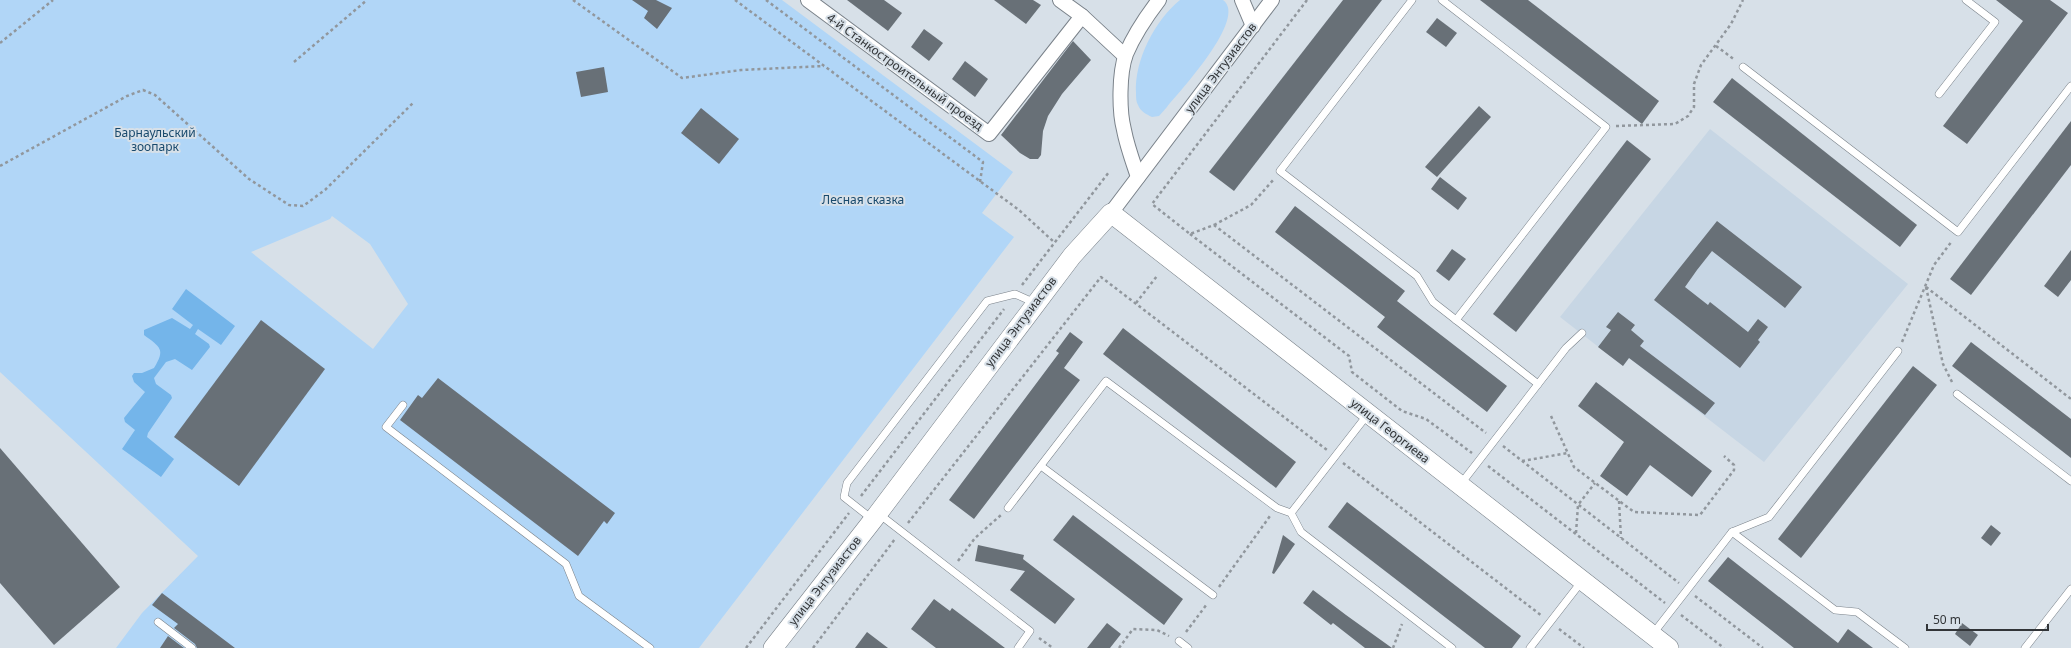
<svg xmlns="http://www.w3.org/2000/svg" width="2071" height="648" viewBox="0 0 2071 648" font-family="'Noto Sans',sans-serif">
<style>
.built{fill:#c7d6e4}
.green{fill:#b1d6f7;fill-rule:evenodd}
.water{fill:#74b5ea}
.building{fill:#687077}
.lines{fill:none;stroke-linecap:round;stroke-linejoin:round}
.lane-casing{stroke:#7a828a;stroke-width:8}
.street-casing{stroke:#7a828a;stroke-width:16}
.secondary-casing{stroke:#7a828a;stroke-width:20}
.path{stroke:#91979d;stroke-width:2.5;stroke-dasharray:3 3;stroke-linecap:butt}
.lane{stroke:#fff;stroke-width:7}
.street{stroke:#fff;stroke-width:14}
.secondary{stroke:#fff;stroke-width:19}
.labels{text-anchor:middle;stroke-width:4;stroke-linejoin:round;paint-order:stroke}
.street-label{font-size:12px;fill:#323538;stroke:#d7e0e8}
.park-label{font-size:12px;fill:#18496c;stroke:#d7e0e8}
</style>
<rect width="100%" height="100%" fill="#d7e0e8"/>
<!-- built -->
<path class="built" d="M 1710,129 L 1908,284 L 1764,462 L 1629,358 L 1623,366 L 1560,317 Z"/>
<!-- green -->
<g class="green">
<path d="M 0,0 L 782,0 L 1013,172 L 982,213 L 1014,237 L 699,648 L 116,648 L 142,613 L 198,556 L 0,372 ZM 332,216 L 370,244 L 408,304 L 373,349 L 251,252 L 330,219 Z"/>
<path d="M 1180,0 L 1223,0 C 1248,18 1180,91 1167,107 L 1159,116 L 1152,117 C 1146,114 1141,112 1138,105 C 1136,102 1136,97 1136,93 C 1134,61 1155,20 1180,0 Z"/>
</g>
<!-- water -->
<path class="water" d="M 186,289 L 235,326 L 221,345 L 198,329 L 195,334 L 209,344 L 210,347 L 192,370 L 175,359 L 166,362 L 154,378 L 156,384 L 171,395 L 172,398 L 148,433 L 147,437 L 174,459 L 161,477 L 122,449 L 135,430 L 125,422 L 124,418 L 145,392 L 134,382 L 132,376 L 134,373 L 142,373 L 154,368 C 166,349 160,347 144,335 L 144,330 L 172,318 L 190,329 L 193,325 L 172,309 Z"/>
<!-- building -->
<g class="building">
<path d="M 632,0 L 656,0 L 672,8 L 657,29 L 644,18 L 648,11 Z"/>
<path d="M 847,0 L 884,0 L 902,13 L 888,31 Z"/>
<path d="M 994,0 L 1033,0 L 1041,5 L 1026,24 Z"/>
<path d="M 1343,0 L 1382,0 L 1234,191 L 1209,172 Z"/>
<path d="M 1480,0 L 1528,0 L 1659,101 L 1642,124 Z"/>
<path d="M 1996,0 L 2050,0 L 2068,13 L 1967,144 L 1943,126 L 2023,21 Z"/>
<path d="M 1437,18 L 1457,33 L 1446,47 L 1426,32 Z"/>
<path d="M 924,29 L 943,43 L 929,61 L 911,47 Z"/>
<path d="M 1073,41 L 1091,60 L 1062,94 L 1048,116 L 1043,131 L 1041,155 L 1038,159 L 1030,159 L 1020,153 L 1001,135 Z"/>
<path d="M 965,61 L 988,79 L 975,97 L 952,79 Z"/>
<path d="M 604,67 L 608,92 L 581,97 L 576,72 Z"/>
<path d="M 1732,78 L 1917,225 L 1900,247 L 1713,102 Z"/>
<path d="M 1479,106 L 1491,117 L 1437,177 L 1425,167 Z"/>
<path d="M 701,108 L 739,139 L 719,164 L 681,133 Z"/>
<path d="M 2071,121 L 2071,165 L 1971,295 L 1950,279 Z"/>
<path d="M 1627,140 L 1651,159 L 1516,332 L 1493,314 Z"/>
<path d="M 1440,177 L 1467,198 L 1458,210 L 1431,189 Z"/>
<path d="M 1295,206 L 1405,291 L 1397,301 L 1507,386 L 1487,412 L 1377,327 L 1385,317 L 1275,232 Z"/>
<path d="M 1717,221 L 1802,287 L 1785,308 L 1712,251 L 1697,270 L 1685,287 L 1708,305 L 1710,302 L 1748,332 L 1758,319 L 1768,327 L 1758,340 L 1760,342 L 1740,368 L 1654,300 Z"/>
<path d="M 1452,249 L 1466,259 L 1449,281 L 1436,271 Z"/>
<path d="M 2071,250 L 2071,280 L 2058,297 L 2044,286 Z"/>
<path d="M 1618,312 L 1635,325 L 1631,330 L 1644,341 L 1640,346 L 1715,403 L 1705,415 L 1629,358 L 1623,366 L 1598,347 L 1611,330 L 1606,327 Z"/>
<path d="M 261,320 L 325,369 L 239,486 L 174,437 Z"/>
<path d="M 1123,328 L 1296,462 L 1276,488 L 1103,354 Z"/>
<path d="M 1070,332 L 1083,342 L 1064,368 L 1080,380 L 974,519 L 949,500 L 1059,353 L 1056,351 Z"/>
<path d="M 1971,342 L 2071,419 L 2071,458 L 1952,366 Z"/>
<path d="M 1913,366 L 1937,385 L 1801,558 L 1778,539 Z"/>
<path d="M 438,378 L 615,513 L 607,524 L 604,521 L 578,556 L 400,420 L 418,395 L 422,398 Z"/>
<path d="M 1596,382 L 1712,471 L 1692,497 L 1650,465 L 1627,496 L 1600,476 L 1624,442 L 1578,406 Z"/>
<path d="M 0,448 L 120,587 L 54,645 L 0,583 Z"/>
<path d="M 1347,502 L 1521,636 L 1512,648 L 1485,648 L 1328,527 Z"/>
<path d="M 1073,515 L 1183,599 L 1164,625 L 1053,540 Z"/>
<path d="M 1991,525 L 2001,533 L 1991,546 L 1981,538 Z"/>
<path d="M 1283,535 L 1295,544 L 1274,574 L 1272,573 Z"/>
<path d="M 978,545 L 1024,555 L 1023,559 L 1075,599 L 1055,624 L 1010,590 L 1025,571 L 975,561 Z"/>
<path d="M 1728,557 L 1838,643 L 1848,629 L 1873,648 L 1794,648 L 1708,581 Z"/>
<path d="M 1313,590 L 1346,615 L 1392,648 L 1365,648 L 1333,623 L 1331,625 L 1303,603 Z"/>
<path d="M 162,593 L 235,648 L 197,648 L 195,644 L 174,628 L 178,624 L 152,605 Z"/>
<path d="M 934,599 L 950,611 L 952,608 L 1005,648 L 936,648 L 911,629 Z"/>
<path d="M 1107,623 L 1121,634 L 1110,648 L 1087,648 Z"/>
<path d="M 1962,623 L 1978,635 L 1970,646 L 1955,634 Z"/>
<path d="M 867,632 L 888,648 L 855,648 Z"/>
<path d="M 168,636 L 184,648 L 160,648 Z"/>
</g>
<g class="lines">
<!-- lane casing -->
<g class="lane-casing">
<g id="lane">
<path d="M 1412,0 L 1280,171 L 1417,276 L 1433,302 L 1538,384"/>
<path d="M 1442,0 L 1606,127 L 1456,320"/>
<path d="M 1743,67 L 1958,232 L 2071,86"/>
<path d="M 1939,94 L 1995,22 L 1966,0"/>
<path d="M 1957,394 L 2071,481"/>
<path d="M 403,405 L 386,427 L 566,564 L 579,596 L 650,648"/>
<path d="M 1041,466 L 1213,595"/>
<path d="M 1460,485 L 1566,348 L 1582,333"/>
<path d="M 1008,508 L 1106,381 L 1277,508 L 1291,513 L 1301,532 L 1452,648"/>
<path d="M 1291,513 L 1368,414"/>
<path d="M 879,514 L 1030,631 L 1018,648"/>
<path d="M 872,519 L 844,497 L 847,483 L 987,301 L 1015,294 L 1035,303"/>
<path d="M 1732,532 L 1835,610 L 1857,612 L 1905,648"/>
<path d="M 158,622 L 192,648"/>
<path d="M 1652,635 L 1732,532 L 1769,517 L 1898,351"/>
<path d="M 1179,641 L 1188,648"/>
<path d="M 1530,648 L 1582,581"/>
<path d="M 2025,648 L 2071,589"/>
</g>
</g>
<!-- street casing -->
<g class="street-casing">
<g id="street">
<path d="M 808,0 L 989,134 L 1082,16 L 1125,56"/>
<path d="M 1060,0 L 1082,16"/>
<path d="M 1242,0 L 1253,26"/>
<path d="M 1138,177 C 1133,162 1127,146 1124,130 C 1119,111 1119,73 1126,54 C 1134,35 1146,17 1159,0"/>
<path d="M 1111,213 L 1272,0"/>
</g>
</g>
<!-- secondary casing -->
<g class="secondary-casing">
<path id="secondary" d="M 773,648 L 873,520 L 1072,256 L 1111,213 L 1669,648"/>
</g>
<!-- path -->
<g class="path">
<path d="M 573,0 L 682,78 L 741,70 L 824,66"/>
<path d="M 735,0 L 1019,210 L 1054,242"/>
<path d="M 766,0 L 983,162 L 980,182"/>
<path d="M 1307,0 L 1152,204 L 1190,234 L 1214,225 L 1486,433"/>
<path d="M 0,43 L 53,0"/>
<path d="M 1716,46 L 1735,60"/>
<path d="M 294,62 L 367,0"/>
<path d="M 1616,126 L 1675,124 L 1688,116 L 1694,107 L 1694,84 L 1701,65 L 1731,24 L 1743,0"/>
<path d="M 0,166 L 127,96 L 143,90 L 155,95 L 249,179 L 289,205 L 303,206 L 325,190 L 413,103"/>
<path d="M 1214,225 L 1251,205 L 1274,179"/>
<path d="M 1190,234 L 1349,356 L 1352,372 L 1402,411 L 1426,419 L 1472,453"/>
<path d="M 1022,285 L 1109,172"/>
<path d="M 1926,287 L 2071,399"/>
<path d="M 1926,287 L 1943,364 L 1953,384"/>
<path d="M 1136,303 L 1157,276"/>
<path d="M 1902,342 L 1934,265 L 1952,241"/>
<path d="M 1551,416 L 1574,467 L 1634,512 L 1700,515 L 1734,470 L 1734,465 L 1724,456"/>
<path d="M 1503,446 L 1679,583"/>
<path d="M 1522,461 L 1568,453"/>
<path d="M 1343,463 L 1542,616"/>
<path d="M 1488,466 L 1665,603"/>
<path d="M 861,496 L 1004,309"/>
<path d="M 1619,501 L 1621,538"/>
<path d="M 908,523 L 1101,277 L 1327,450"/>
<path d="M 1576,533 L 1578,505 L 1595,483"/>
<path d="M 958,561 L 975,538 L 1001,515"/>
<path d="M 1219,587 L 1270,516"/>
<path d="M 1695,596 L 1763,648"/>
<path d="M 1681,615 L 1724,648"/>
<path d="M 1559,629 L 1584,648"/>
<path d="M 1186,632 L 1207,604"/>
<path d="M 1039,638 L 1053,648"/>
<path d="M 746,648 L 849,513"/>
<path d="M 813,648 L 895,539"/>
<path d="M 1119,648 L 1133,629 L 1157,630 L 1169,636"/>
<path d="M 1393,648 L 1402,624"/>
</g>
<!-- lane -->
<use href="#lane" class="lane"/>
<!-- street -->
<use href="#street" class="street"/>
<!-- secondary -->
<use href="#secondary" class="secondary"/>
</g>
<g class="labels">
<!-- street labels -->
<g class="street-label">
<text transform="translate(1221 68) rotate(-53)" y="4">улица Энтузиастов</text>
<text transform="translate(905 72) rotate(36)" y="4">4-й Станкостроительный проезд</text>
<text transform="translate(1021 322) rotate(-53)" y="4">улица Энтузиастов</text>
<text transform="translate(1390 431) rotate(38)" y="4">улица Георгиева</text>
<text transform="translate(825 581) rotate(-52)" y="4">улица Энтузиастов</text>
</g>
<!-- park labels -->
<g class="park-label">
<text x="155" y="137">Барнаульский<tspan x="155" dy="14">зоопарк</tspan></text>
<text x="863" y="204">Лесная сказка</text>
</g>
</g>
<!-- scale -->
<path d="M1927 624v6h121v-6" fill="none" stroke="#323538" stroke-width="2"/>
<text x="1933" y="624" font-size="12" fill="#323538" stroke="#d7e0e8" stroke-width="3" paint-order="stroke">50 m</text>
</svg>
